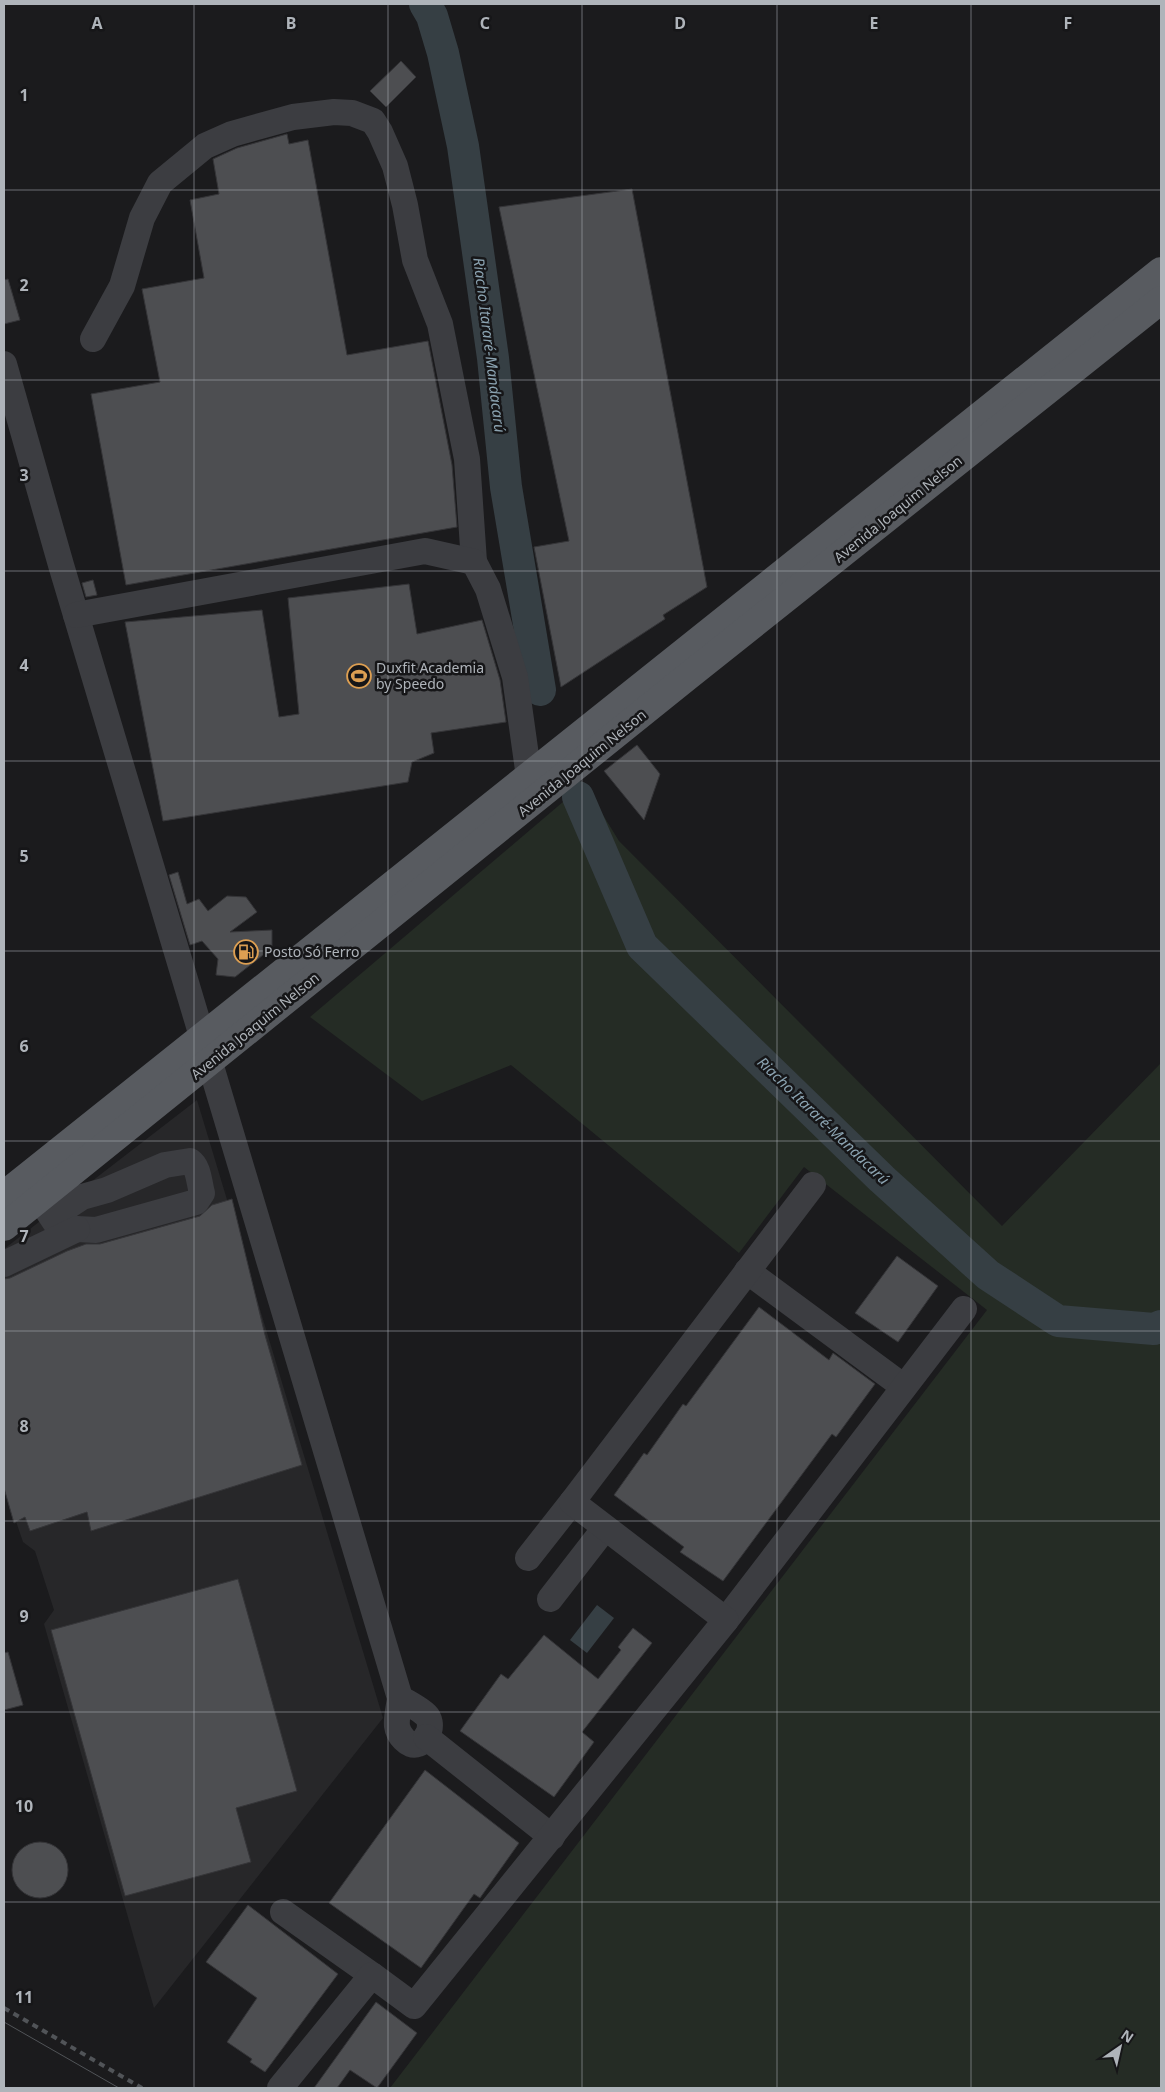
<svg xmlns="http://www.w3.org/2000/svg" width="1165" height="2092" viewBox="0 0 1165 2092" font-family="'Noto Sans',sans-serif">
<style>
.built{fill:#272729}
.green{fill:#252c25}
.water{fill:#363f44}
.lines{fill:none;stroke-linecap:round;stroke-linejoin:round}
.river{stroke:#363f44;stroke-width:32}
.building{fill:#4d4e51;stroke:#353538}
.minor{stroke:#3c3d41;stroke-width:26}
.major{stroke:#585b60;stroke-width:28}
.tram{stroke:#515458;stroke-width:1}
.rail{stroke:#515458;stroke-width:4;stroke-dasharray:6 5;stroke-linecap:butt}
.grid{fill:none;stroke:#afb4ba;stroke-width:1;stroke-opacity:0.55}
.labels{text-anchor:middle;stroke-width:5;stroke-linejoin:round;paint-order:stroke}
.street-label{font-size:14px;fill:#afb4ba;stroke:#161618}
.poi-label{font-size:14px;fill:#afb4ba;stroke:#161618;text-anchor:start}
.water-label{font-size:15px;font-style:italic;fill:#8ba3b1;stroke:#161618}
.grid-label{font-size:16px;text-anchor:middle;font-weight:bold;fill:#afb4ba;stroke:#161618;stroke-width:5;stroke-linejoin:round;paint-order:stroke}
</style>
<rect width="100%" height="100%" fill="#1b1b1d"/>
<!-- built -->
<path class="built" d="M 197,1100 L 383,1718 L 154,2008 L 44,1624 L 54,1610 L 35,1551 L 23,1542 L 4,1486 L 4,1249 Z"/>
<!-- green -->
<path class="green" d="M 584,784 L 619,841 L 1002,1226 L 1161,1063 L 1161,2088 L 390,2088 L 987,1310 L 804,1167 L 739,1253 L 511,1065 L 422,1101 L 310,1017 Z"/>
<!-- water -->
<path class="water" d="M 597,1605 L 614,1618 L 587,1653 L 570,1640 Z"/>
<g class="lines">
<!-- river -->
<g class="river">
<path d="M 425,4 L 432,16 L 443,53 L 463,146 L 493,358 L 506,487 L 540,690"/>
<path d="M 578,797 L 642,946 L 882,1179 L 988,1275 L 1058,1321 L 1154,1329 L 1161,1326"/>
</g>
</g>
<!-- building -->
<g class="building">
<path d="M 401,61 L 416,77 L 386,107 L 370,91 Z"/>
<path d="M 287,134 L 289,144 L 308,140 L 347,355 L 428,341 L 452,465 L 457,527 L 126,585 L 91,394 L 160,382 L 142,289 L 204,278 L 190,200 L 219,194 L 213,159 L 237,148 Z"/>
<path d="M 632,189 L 707,587 L 663,615 L 665,619 L 561,687 L 534,547 L 569,541 L 499,207 Z"/>
<path d="M 8,279 L 20,320 L 4,324 L 4,280 Z"/>
<path d="M 93,580 L 97,595 L 86,597 L 82,583 Z"/>
<path d="M 409,584 L 417,634 L 482,620 L 500,680 L 506,722 L 431,733 L 434,753 L 412,762 L 408,782 L 163,821 L 125,622 L 262,610 L 279,717 L 299,714 L 288,598 Z"/>
<path d="M 637,745 L 660,774 L 644,820 L 604,771 Z"/>
<path d="M 178,872 L 187,904 L 199,899 L 208,911 L 227,896 L 246,897 L 257,912 L 230,932 L 272,930 L 272,948 L 235,977 L 216,975 L 218,959 L 202,941 L 190,945 L 169,875 Z"/>
<path d="M 232,1199 L 265,1335 L 302,1465 L 91,1531 L 87,1512 L 30,1531 L 25,1517 L 14,1523 L 4,1488 L 4,1279 L 10,1278 L 67,1251 L 86,1244 L 100,1244 L 200,1216 L 212,1205 Z"/>
<path d="M 897,1256 L 938,1286 L 898,1342 L 855,1313 Z"/>
<path d="M 759,1307 L 829,1360 L 833,1353 L 875,1384 L 836,1437 L 832,1434 L 723,1581 L 680,1552 L 684,1547 L 614,1495 L 644,1453 L 647,1455 L 683,1404 L 686,1406 Z"/>
<path d="M 238,1579 L 297,1791 L 236,1808 L 251,1862 L 125,1896 L 51,1630 Z"/>
<path d="M 633,1628 L 652,1643 L 582,1732 L 594,1742 L 554,1797 L 460,1731 L 501,1674 L 508,1679 L 544,1635 L 598,1679 L 621,1650 L 618,1647 Z"/>
<path d="M 8,1652 L 23,1705 L 4,1710 L 4,1653 Z"/>
<path d="M 425,1770 L 519,1843 L 480,1898 L 474,1894 L 421,1968 L 329,1903 Z"/>
<circle cx="40" cy="1870" r="28"/>
<path d="M 248,1905 L 338,1974 L 265,2072 L 250,2062 L 252,2059 L 227,2042 L 257,1998 L 206,1962 Z"/>
<path d="M 376,2002 L 417,2033 L 377,2088 L 350,2070 L 337,2088 L 314,2088 Z"/>
</g>
<g class="lines">
<!-- minor -->
<g class="minor">
<path d="M 93,339 L 122,286 L 142,218 L 160,183 L 205,146 L 232,134 L 293,117 L 334,112 L 352,113 L 373,121 L 380,132 L 395,166 L 405,205 L 415,260 L 440,324 L 467,459 L 474,562"/>
<path d="M 4,364 L 61,565 L 400,1698 C 399,1707 396,1717 397,1726 C 398,1734 408,1748 418,1744 C 429,1740 434,1723 426,1715 C 419,1708 408,1703 400,1698"/>
<path d="M 76,615 L 425,551 L 474,562 L 488,589 L 515,677 L 529,777"/>
<path d="M 39,1198 L 57,1225 L 77,1229 L 96,1230 L 196,1202 L 202,1193 C 199,1183 199,1167 190,1161 L 165,1165 L 107,1190 L 82,1197 L 52,1217"/>
<path d="M 4,1264 L 77,1229"/>
<path d="M 747,1271 L 904,1387"/>
<path d="M 528,1558 L 572,1502"/>
<path d="M 550,1599 L 605,1528"/>
<path d="M 726,1620 L 964,1309"/>
<path d="M 426,1737 L 552,1837"/>
<path d="M 283,1912 L 372,1975"/>
<path d="M 280,2088 L 372,1975 L 414,2006 L 726,1620 L 572,1502 L 813,1185"/>
</g>
<!-- major -->
<g class="major">
<path d="M 4,1195 L 1161,271"/>
<path d="M 4,1227 L 687,677 L 1161,300"/>
</g>
<!-- tram -->
<path class="tram" d="M 4,2022 L 119,2088"/>
<!-- rail -->
<path class="rail" d="M 4,2008 L 142,2088"/>
</g>
<!-- grid -->
<path class="grid" d="M 194,4 L 194,2088M 388,4 L 388,2088M 582,4 L 582,2088M 777,4 L 777,2088M 971,4 L 971,2088M 4,190 L 1161,190M 4,380 L 1161,380M 4,571 L 1161,571M 4,761 L 1161,761M 4,951 L 1161,951M 4,1141 L 1161,1141M 4,1331 L 1161,1331M 4,1521 L 1161,1521M 4,1712 L 1161,1712M 4,1902 L 1161,1902"/>
<!-- icons -->
<defs>
<g id="stadium-ring" transform="scale(1.25)"><circle r="9.5" fill="#161618" stroke="#dd9f52" stroke-width="1.5"/><path d="M0-5a6.5 5 0 1 0 0 10a6.5 5 0 1 0 0-10ZM-3.5-1.8h7v3.6h-7Z" fill="#dd9f52"/></g>
<g id="fuel-ring" transform="scale(1.25)"><circle r="9.5" fill="#161618" stroke="#dd9f52" stroke-width="1.5"/><path d="M-5.5-6h7V0h2V4h1.3V-2.5L3-4.5l.8-.8L6-3V5H2.5V1h-1V6h-7ZM-4.2-4.7v3.2H.2V-4.7Z" fill="#dd9f52"/></g>
</defs>
<g fill-rule="evenodd">
<use href="#stadium-ring" x="359" y="676"/>
<use href="#fuel-ring" x="246" y="952"/>
</g>
<g class="labels">
<!-- street labels -->
<g class="street-label">
<text transform="translate(898 509) rotate(-39)" y="5">Avenida Joaquim Nelson</text>
<text transform="translate(582 763) rotate(-39)" y="5">Avenida Joaquim Nelson</text>
<text transform="translate(255 1026) rotate(-39)" y="5">Avenida Joaquim Nelson</text>
</g>
<!-- poi labels -->
<g class="poi-label">
<text x="376" y="673">Duxfit Academia<tspan x="376" dy="16">by Speedo</tspan></text>
<text x="264" y="957">Posto Só Ferro</text>
</g>
<!-- water labels -->
<g class="water-label">
<text transform="translate(489 345) rotate(83)" y="5">Riacho Itararé-Mandacarú</text>
<text transform="translate(823 1121) rotate(44)" y="5">Riacho Itararé-Mandacarú</text>
</g>
</g>
<g class="grid-label">
<text x="97" y="29">A</text>
<text x="291" y="29">B</text>
<text x="485" y="29">C</text>
<text x="680" y="29">D</text>
<text x="874" y="29">E</text>
<text x="1068" y="29">F</text>
<text x="24" y="101">1</text>
<text x="24" y="291">2</text>
<text x="24" y="481">3</text>
<text x="24" y="671">4</text>
<text x="24" y="862">5</text>
<text x="24" y="1052">6</text>
<text x="24" y="1242">7</text>
<text x="24" y="1432">8</text>
<text x="24" y="1622">9</text>
<text x="24" y="1812">10</text>
<text x="24" y="2003">11</text>
</g>
<!-- border -->
<rect width="1165" height="2092" fill="none" stroke="#afb4ba" stroke-width="10"/>
<!-- north arrow -->
<g transform="translate(1120 2047) rotate(34)" stroke="#161618" stroke-width="4" paint-order="stroke">
<path d="M0-4L9 19L0 12L-9 19Z" fill="#afb4ba"/>
<text y="-8" font-size="14" font-weight="bold" text-anchor="middle" fill="#afb4ba">N</text>
</g>
</svg>
